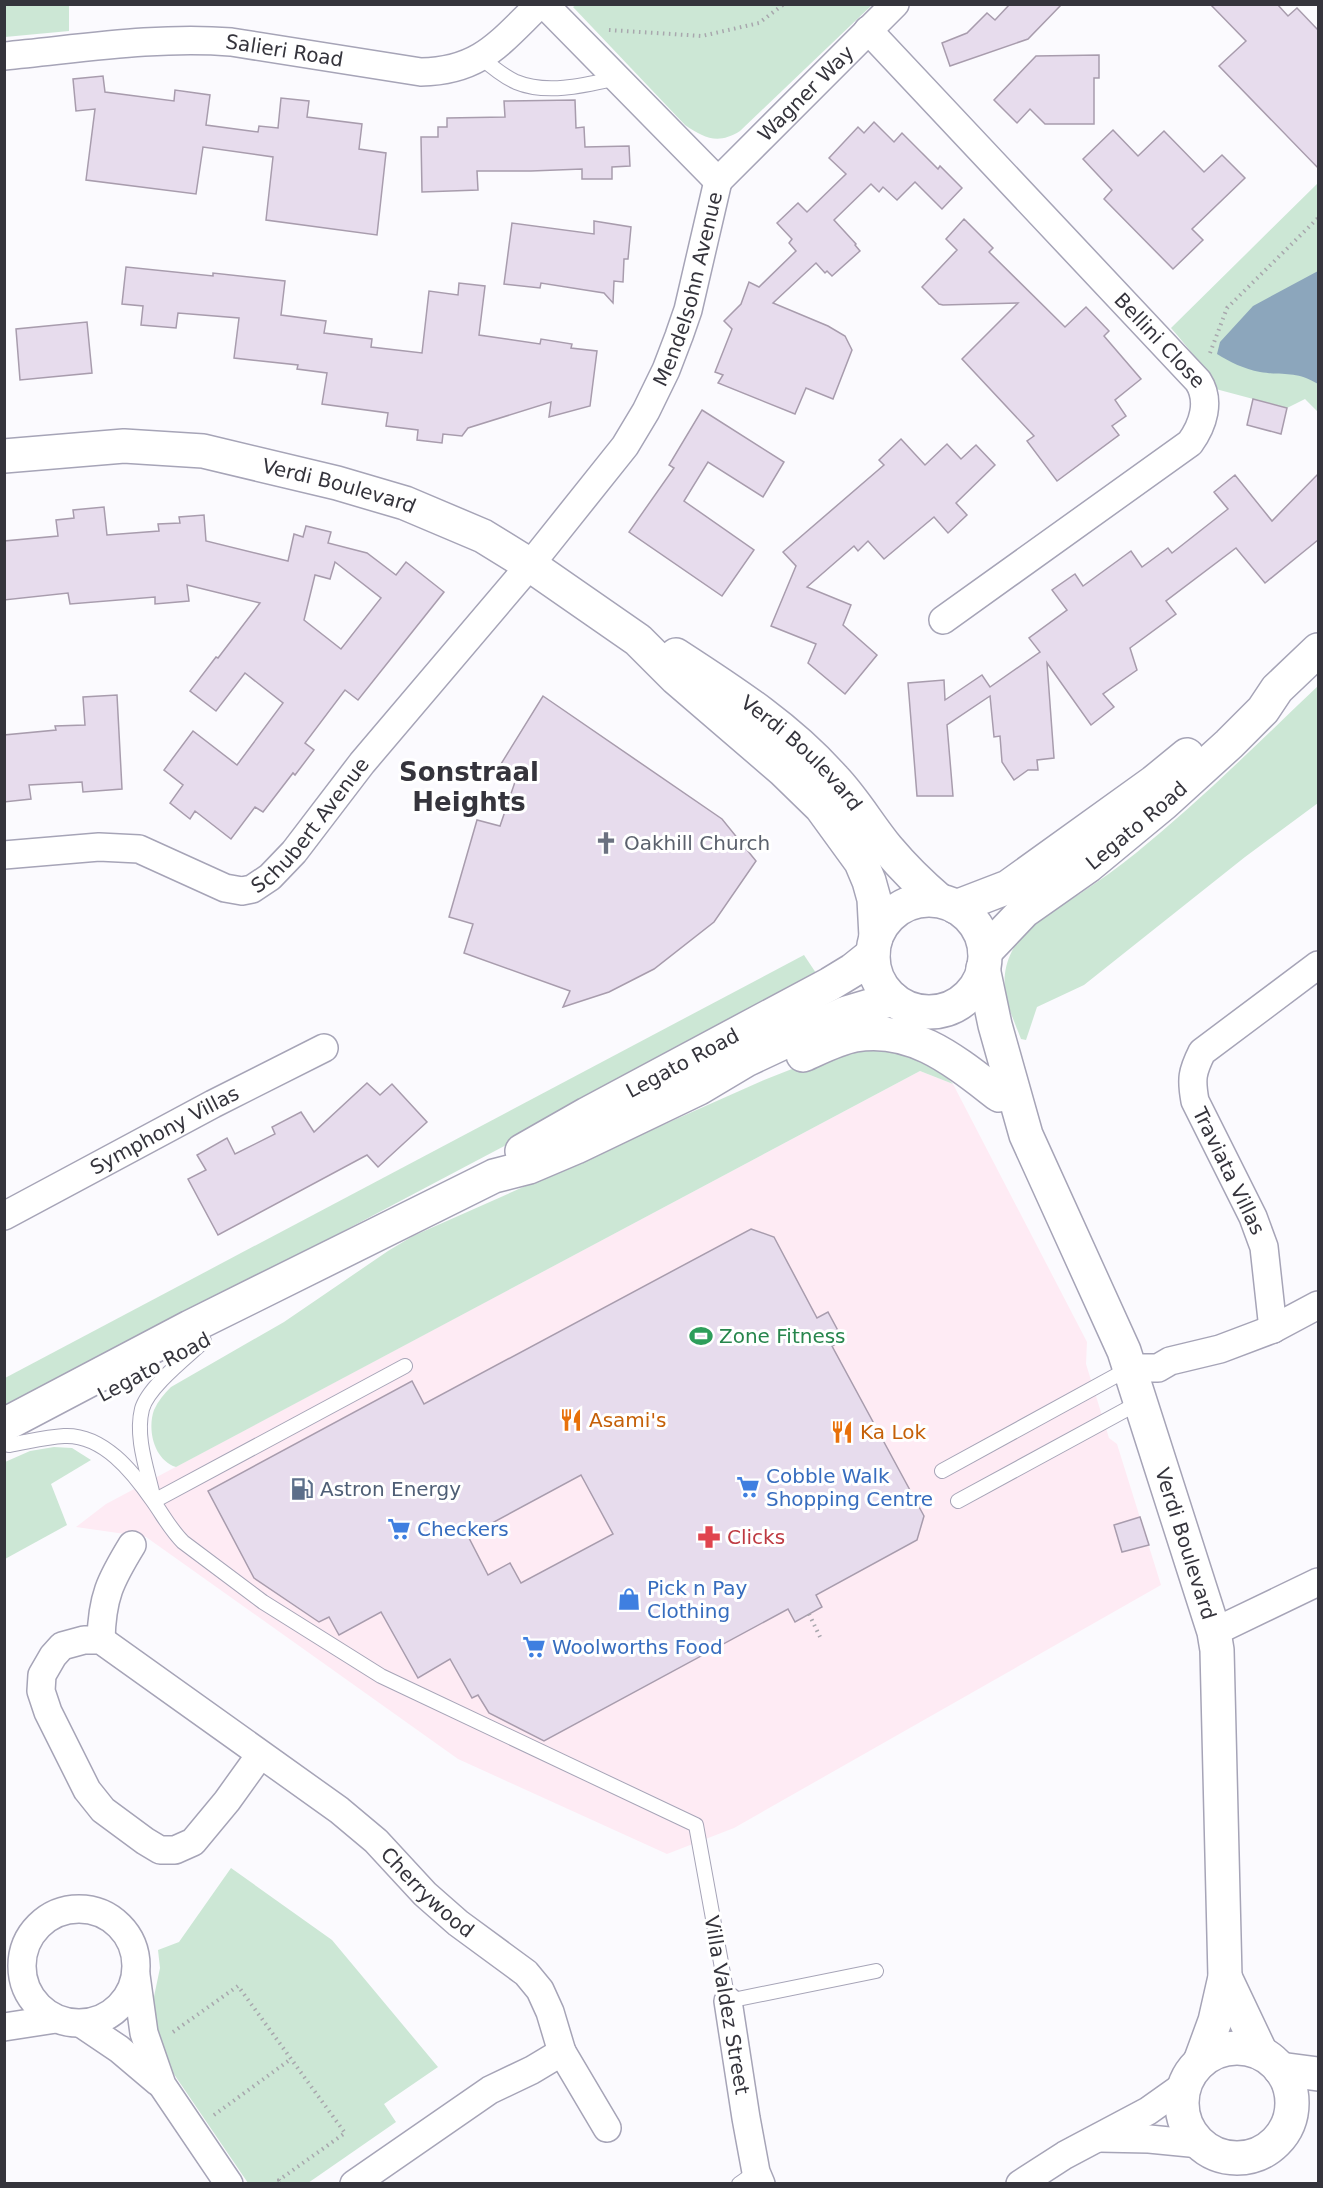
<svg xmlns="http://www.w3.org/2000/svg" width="1323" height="2188" viewBox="0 0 1323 2188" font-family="'DejaVu Sans',sans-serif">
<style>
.commercial{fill:#feebf4}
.green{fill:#cce7d5}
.water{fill:#8ca6bc}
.building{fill:#e7dced;stroke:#a89cad;stroke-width:1.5;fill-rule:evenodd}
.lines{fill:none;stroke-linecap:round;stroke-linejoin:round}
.lane-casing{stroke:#a6a4b7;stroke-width:16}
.street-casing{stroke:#a6a4b7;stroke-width:30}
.secondary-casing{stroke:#a6a4b7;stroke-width:36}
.path{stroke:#a8a7ad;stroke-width:4;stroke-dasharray:1.5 4.5;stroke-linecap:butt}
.lane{stroke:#fff;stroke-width:14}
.street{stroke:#fff;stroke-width:27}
.secondary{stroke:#fff;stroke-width:33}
.labels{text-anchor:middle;stroke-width:6;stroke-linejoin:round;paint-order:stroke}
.street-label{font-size:20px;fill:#35343c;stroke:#fff}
.worship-label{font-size:20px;fill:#5b616d;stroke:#fff;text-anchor:start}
.leisure-label{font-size:20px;fill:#27864d;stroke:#fff;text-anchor:start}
.food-label{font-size:20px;fill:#c56008;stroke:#fff;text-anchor:start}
.shop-label{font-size:20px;fill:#366cbe;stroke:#fff;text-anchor:start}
.service-label{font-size:20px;fill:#4e5e75;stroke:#fff;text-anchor:start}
.health-label{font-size:20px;fill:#be3a42;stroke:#fff;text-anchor:start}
.district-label{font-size:26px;font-weight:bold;fill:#35343c;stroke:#fff}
</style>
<rect width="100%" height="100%" fill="#fbfafe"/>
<!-- commercial -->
<path class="commercial" d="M 920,1071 L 953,1084 L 1087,1342 L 1086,1364 L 1109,1438 L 1117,1444 L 1161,1585 L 734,1828 L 667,1854 L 458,1759 L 146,1537 L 76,1527 L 106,1504 Z"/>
<!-- green -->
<g class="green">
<path d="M 5,4 L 69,5 L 69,31 L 5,37 Z"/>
<path d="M 576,5 L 872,4 L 872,5 L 740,131 C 718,145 704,138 685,125 L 573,7 Z"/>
<path d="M 1318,183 L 1318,412 L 1305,399 L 1287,408 L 1212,388 C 1203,364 1188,348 1171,328 Z"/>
<path d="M 1318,686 L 1318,803 L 1245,857 L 1084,985 L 1037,1007 L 1026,1040 L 1021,1039 C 1009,1008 996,983 1012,951 C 1026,923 1056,910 1081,893 C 1100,880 1119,867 1136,853 C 1200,801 1259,742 1318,686 Z"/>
<path d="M 804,955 L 820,979 L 5,1410 L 5,1378 Z"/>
<path d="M 852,1048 C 889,1050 927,1053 953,1084 L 920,1071 L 176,1467 C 154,1460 147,1430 154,1410 C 158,1401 164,1394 171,1387 L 284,1322 L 388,1251 L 413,1236 L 764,1080 L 830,1054 Z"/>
<path d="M 54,1447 L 72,1448 L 91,1460 L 51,1484 L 67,1525 L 5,1559 L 5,1462 L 30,1451 Z"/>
<path d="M 231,1868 L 332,1940 L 438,2067 L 384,2104 L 396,2122 L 308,2183 L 248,2183 L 163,2058 L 152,2006 L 160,1968 L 158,1950 L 179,1942 Z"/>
</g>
<!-- water -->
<path class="water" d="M 1318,271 L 1318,384 C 1295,370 1284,376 1260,372 C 1244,369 1230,362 1217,354 L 1220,342 L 1253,306 Z"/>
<!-- building -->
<g class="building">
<path d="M 1010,4 L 1062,4 L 1028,39 L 950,66 L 942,43 L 967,33 L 987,13 L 995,20 Z"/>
<path d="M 1210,4 L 1277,4 L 1288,16 L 1297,8 L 1318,30 L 1318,168 L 1219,66 L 1246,41 Z"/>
<path d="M 1099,55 L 1099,78 L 1094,78 L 1094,124 L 1045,124 L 1030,109 L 1017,123 L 994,100 L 1036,56 Z"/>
<path d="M 103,76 L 105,92 L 174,101 L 175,90 L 210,95 L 206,125 L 258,132 L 259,126 L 278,128 L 281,98 L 309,101 L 307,117 L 362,124 L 359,149 L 386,153 L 377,235 L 266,220 L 273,157 L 203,147 L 196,194 L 86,180 L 95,109 L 76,111 L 73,79 Z"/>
<path d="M 575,100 L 576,128 L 584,127 L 585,147 L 629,146 L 630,166 L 612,167 L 612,179 L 582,179 L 582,169 L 531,171 L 477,171 L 478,190 L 422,192 L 421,137 L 438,137 L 438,127 L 447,127 L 447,118 L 505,117 L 504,101 Z"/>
<path d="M 874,122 L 894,142 L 902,133 L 938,169 L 940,166 L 962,188 L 942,209 L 915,182 L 897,200 L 883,187 L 879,192 L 871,184 L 834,220 L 856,244 L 855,245 L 860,251 L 832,276 L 827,271 L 825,273 L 816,263 L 773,303 L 828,326 L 845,336 L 852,350 L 833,399 L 806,388 L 795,414 L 718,383 L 723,375 L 715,372 L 732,329 L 724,321 L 741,304 L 749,282 L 759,287 L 796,251 L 789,243 L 792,239 L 777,223 L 798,203 L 807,212 L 846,174 L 829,158 L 858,127 L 864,133 Z"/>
<path d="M 1113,130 L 1138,156 L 1164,131 L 1204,172 L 1222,155 L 1245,178 L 1192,229 L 1203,240 L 1173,269 L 1104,199 L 1112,190 L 1083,159 Z"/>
<path d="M 964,219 L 993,248 L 989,252 L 1065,327 L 1086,307 L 1109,331 L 1104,336 L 1141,379 L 1115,400 L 1126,416 L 1112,426 L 1119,435 L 1057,481 L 1027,441 L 1034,436 L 962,359 L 1018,303 L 943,305 L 939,304 L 922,287 L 957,250 L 946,239 Z"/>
<path d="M 594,221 L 631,227 L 628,259 L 624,259 L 623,282 L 614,281 L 613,303 L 604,293 L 541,283 L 540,288 L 504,284 L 512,223 L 594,234 Z"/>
<path d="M 126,267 L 213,276 L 213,273 L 285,281 L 281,315 L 326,321 L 324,333 L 372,339 L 371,347 L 422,353 L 429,291 L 458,295 L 459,283 L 485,286 L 479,335 L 540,344 L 541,339 L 572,344 L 571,348 L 597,351 L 590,406 L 549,417 L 551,402 L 468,428 L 462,436 L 443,434 L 442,443 L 417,440 L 418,430 L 386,426 L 388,413 L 322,404 L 327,373 L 297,369 L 298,365 L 234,358 L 239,318 L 178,313 L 176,328 L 141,325 L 143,306 L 122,304 Z"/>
<path d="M 87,322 L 92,373 L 20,380 L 16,329 Z"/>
<path d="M 1253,399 L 1287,408 L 1281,434 L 1247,425 Z"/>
<path d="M 702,410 L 784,462 L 763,497 L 708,462 L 684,501 L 754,550 L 722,596 L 629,532 L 674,468 L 669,465 Z"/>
<path d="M 901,439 L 925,465 L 947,444 L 961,459 L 976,445 L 995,465 L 956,503 L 967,515 L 948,533 L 934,517 L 884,559 L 868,541 L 858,551 L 854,546 L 807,587 L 851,605 L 843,625 L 877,655 L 845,694 L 808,663 L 816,644 L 771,626 L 796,566 L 783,552 L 884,465 L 879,460 Z"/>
<path d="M 1318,474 L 1318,540 L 1265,583 L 1236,548 L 1166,601 L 1176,614 L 1130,648 L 1137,670 L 1103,694 L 1114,707 L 1091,725 L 1047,663 L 1054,758 L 1037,760 L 1038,770 L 1028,770 L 1014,780 L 1002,762 L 1000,736 L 994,737 L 990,696 L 947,725 L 953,796 L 917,796 L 908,683 L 944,680 L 945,700 L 982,675 L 990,687 L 1040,652 L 1029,638 L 1067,610 L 1052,590 L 1075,574 L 1083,586 L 1131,551 L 1142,567 L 1168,548 L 1172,553 L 1228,509 L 1214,492 L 1235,475 L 1272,521 Z"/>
<path d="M 104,507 L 107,535 L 159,531 L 158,524 L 180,523 L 179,517 L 204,515 L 206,541 L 288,561 L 294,534 L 303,537 L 306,526 L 331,532 L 328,543 L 367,553 L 396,575 L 406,562 L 444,592 L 358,700 L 345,690 L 305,743 L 314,750 L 295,775 L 293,773 L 263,812 L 255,807 L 231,839 L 195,811 L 190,819 L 170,803 L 183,785 L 164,770 L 193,731 L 237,765 L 283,703 L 245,673 L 216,711 L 190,691 L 216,657 L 218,658 L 260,603 L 187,585 L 189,601 L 155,604 L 155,597 L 70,604 L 68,593 L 4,600 L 4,541 L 58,536 L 56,520 L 74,518 L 73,510 ZM 335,562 L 381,598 L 341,649 L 304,620 L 315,575 L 330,579 Z"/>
<path d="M 117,695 L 122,789 L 83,792 L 82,782 L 29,785 L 31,799 L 4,802 L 4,735 L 56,730 L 55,726 L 85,725 L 83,697 Z"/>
<path d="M 543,696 L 722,819 L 756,861 L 714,922 L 654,969 L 609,992 L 563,1007 L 570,991 L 464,953 L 473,924 L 449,917 L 477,820 L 500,826 L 517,776 L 501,764 Z"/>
<path d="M 367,1083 L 380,1095 L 392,1084 L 427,1122 L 378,1167 L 367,1155 L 218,1235 L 188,1179 L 206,1170 L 197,1155 L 227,1138 L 235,1154 L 275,1134 L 272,1127 L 301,1112 L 314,1132 Z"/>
<path d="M 751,1229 L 774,1237 L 817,1318 L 828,1312 L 843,1340 L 832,1346 L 924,1516 L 917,1540 L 816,1595 L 822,1607 L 795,1622 L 788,1609 L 544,1741 L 489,1713 L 478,1695 L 472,1698 L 450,1659 L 418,1678 L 381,1612 L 339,1635 L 329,1617 L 319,1622 L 254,1578 L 208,1491 L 412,1381 L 424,1404 ZM 581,1475 L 613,1534 L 521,1583 L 510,1563 L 488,1575 L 468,1536 Z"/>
<path d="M 1140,1517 L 1149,1545 L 1122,1552 L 1114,1525 Z"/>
</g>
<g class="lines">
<!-- lane casing -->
<g class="lane-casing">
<g id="lane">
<path d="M 482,58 C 492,67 503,76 516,82 C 547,95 586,85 617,78"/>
<path d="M 9,1445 C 27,1442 46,1437 64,1436 C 103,1434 133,1472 153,1501 C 163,1515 170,1529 183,1542 L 263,1602 L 381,1676 L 696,1825 L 728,2001 L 876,1971"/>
<path d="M 942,1471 L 1130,1368"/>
<path d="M 153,1496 C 147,1469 135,1437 142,1409 C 148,1387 187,1357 204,1341"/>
<path d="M 154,1501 L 405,1366"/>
<path d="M 958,1501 L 1140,1402"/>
<path d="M 739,2184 L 756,2172"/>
</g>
</g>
<!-- street casing -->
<g class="street-casing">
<g id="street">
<path d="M 544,4 L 718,181"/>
<path id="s1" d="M 868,30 L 1198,381 C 1211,401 1203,425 1190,443 L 943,620"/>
<path id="s2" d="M 4,56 C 79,49 156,36 231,42 L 421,72 C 481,71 500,42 540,4"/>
<path id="s3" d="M 718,181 L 895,4"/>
<path id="s4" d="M 4,855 L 99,847 L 139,849 L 225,888 L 242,891 L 252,889 L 270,877 L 294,852 L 362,763 L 530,565 L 625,446 L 646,411 L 666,370 L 679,336 L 688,310 L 718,181"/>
<path id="s5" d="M 4,1216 L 213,1104 L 324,1048"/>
<path d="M 1273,1329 L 1264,1247 L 1253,1217 L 1195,1101 C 1191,1079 1192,1072 1202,1052 L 1318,965"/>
<path d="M 1130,1368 L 1158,1368 L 1170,1361 L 1220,1349 L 1273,1329 L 1318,1305"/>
<path d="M 1214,1632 L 1318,1582"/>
<path d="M 101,1640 C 102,1597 110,1581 132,1545"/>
<path id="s6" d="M 260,1755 L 227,1801 L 193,1842 L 175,1850 L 160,1850 L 145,1841 L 103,1810 L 87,1790 L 48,1712 L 41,1691 L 42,1675 L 53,1656 L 62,1646 L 84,1640 L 101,1640 L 339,1810 L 376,1841 L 425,1894 L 458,1923 L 526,1973 L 540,1990 L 550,2012 L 562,2052 L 532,2070 L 490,2090 L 354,2184"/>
<circle cx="79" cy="1966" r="57"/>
<path d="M 136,1975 L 144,2033 L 162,2085 L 229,2184"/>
<path d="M 728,2001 L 746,2118 L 756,2172 L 761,2184"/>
<path d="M 82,2024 L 119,2049 L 158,2082"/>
<path d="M 4,2027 L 56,2019"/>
<path d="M 562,2052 L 607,2128"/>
<path d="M 1099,2138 L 1149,2139 L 1200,2144"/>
<path d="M 1020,2184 L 1065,2155 L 1148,2111 L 1186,2084"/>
</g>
</g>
<!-- secondary casing -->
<g class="secondary-casing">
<g id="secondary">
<path id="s7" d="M 4,456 L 124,446 L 203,451 L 337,483 L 405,503 L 483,536 L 530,565 L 638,640 L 676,678 L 783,770 L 821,807 L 861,862 L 869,881 L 874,899 L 876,937"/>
<path id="s8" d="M 676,655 C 733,692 789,728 834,779 C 854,800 869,826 887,848 C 903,867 920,884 939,900"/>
<circle cx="929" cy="956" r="56"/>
<path d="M 956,907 L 1008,887 L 1154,782 L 1187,755"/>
<path id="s9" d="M 985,952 L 1024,911 L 1088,866 L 1163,804 L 1229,744 L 1263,710 L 1277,689 L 1318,650"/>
<path id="s10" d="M 983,968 L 995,1025 L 1026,1135 L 1124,1351 L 1214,1632 L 1217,1650 L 1225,1977 L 1215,2021 L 1200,2062"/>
<path d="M 803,1055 C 819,1048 838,1038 855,1035 C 913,1025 956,1062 999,1095"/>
<path id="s11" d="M 522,1151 L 587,1114 L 830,984 L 853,970 L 873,954"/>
<path d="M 4,1425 L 190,1327 L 494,1176 L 529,1167 L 576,1147 L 699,1088 L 746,1060 L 846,1013 L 893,999"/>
<path d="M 1225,1977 L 1261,2053"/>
<circle cx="1237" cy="2103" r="55"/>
<path d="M 1280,2069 L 1318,2074"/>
</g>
</g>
<!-- path -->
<g class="path">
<path d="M 609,30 L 702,36 L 759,23 L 784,4"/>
<path d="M 1210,353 L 1227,308 L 1318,218"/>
<path d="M 809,1614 L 821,1639"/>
<path d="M 173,2032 L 238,1986 L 345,2133 L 279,2180 L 282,2184"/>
<path d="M 214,2115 L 291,2059"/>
<path d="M 1281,2184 L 1281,2179"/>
</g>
<!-- lane -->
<use href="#lane" class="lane"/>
<!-- street -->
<use href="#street" class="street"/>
<!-- secondary -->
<use href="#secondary" class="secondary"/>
</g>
<!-- icons -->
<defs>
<g id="church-bare" transform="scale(1.8)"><path d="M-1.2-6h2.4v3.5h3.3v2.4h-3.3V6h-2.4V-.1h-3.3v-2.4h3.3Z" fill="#6b7280" stroke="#fff" stroke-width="2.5" paint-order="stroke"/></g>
<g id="stadium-bare" transform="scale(1.8)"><path d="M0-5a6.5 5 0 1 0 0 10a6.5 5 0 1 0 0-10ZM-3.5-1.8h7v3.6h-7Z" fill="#2e9e5b" stroke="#fff" stroke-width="2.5" paint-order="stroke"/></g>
<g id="restaurant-bare" transform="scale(1.8)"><path d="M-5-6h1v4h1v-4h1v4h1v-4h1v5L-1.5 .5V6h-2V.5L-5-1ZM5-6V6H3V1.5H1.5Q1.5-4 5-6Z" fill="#e8710a" stroke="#fff" stroke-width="2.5" paint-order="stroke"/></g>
<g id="supermarket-bare" transform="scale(1.8)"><path d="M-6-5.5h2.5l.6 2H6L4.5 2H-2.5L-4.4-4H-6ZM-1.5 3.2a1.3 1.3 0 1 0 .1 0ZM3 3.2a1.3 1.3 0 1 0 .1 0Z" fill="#3f7fe0" stroke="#fff" stroke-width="2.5" paint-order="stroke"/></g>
<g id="fuel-bare" transform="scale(1.8)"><path d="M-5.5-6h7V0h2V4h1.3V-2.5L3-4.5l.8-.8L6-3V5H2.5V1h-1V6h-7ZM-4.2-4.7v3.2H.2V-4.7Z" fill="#5c6f8a" stroke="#fff" stroke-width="2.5" paint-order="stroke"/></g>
<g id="pharmacy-bare" transform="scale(1.8)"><path d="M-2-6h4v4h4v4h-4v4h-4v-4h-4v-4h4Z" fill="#e0444e" stroke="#fff" stroke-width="2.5" paint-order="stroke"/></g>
<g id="shop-bare" transform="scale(1.8)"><path d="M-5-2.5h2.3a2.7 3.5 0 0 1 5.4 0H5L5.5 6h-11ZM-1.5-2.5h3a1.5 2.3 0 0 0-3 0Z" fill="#3f7fe0" stroke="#fff" stroke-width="2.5" paint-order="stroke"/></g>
</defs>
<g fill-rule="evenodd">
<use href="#church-bare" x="606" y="843"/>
<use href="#stadium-bare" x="701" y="1336"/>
<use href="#restaurant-bare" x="571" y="1420"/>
<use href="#restaurant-bare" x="842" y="1432"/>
<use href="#supermarket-bare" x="748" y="1487"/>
<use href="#fuel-bare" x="302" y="1489"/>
<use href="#supermarket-bare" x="399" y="1529"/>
<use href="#pharmacy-bare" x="709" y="1537"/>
<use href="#shop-bare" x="629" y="1599"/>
<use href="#supermarket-bare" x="534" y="1647"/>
</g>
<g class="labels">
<!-- street labels -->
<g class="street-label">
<text dy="7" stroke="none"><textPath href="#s2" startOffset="282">Salieri Road</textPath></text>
<text dy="7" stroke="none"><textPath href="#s3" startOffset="124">Wagner Way</textPath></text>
<text dy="7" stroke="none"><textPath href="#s4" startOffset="1008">Mendelsohn Avenue</textPath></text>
<text dy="7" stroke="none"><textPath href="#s1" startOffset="426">Bellini Close</textPath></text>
<text dy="7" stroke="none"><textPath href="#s7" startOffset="340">Verdi Boulevard</textPath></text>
<text dy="7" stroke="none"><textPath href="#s8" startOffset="160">Verdi Boulevard</textPath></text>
<text dy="7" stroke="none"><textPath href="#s4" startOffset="344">Schubert Avenue</textPath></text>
<text dy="7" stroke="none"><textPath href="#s9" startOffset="198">Legato Road</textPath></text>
<text dy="7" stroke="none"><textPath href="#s11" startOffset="183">Legato Road</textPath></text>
<text dy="7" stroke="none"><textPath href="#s5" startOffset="182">Symphony Villas</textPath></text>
<text transform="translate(1229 1171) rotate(64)" y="7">Traviata Villas</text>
<text transform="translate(154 1367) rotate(-28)" y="7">Legato Road</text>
<text dy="7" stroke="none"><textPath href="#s10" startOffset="612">Verdi Boulevard</textPath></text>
<text dy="7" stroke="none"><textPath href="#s6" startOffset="854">Cherrywood</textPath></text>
<text transform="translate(727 2005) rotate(80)" y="7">Villa Valdez Street</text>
</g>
<!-- worship labels -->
<g class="worship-label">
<text x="624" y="850">Oakhill Church</text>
</g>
<!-- leisure labels -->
<g class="leisure-label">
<text x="719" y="1343">Zone Fitness</text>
</g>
<!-- food labels -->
<g class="food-label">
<text x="589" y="1427">Asami's</text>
<text x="860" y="1439">Ka Lok</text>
</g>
<!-- shop labels -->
<g class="shop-label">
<text x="766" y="1483">Cobble Walk<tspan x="766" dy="23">Shopping Centre</tspan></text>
<text x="417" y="1536">Checkers</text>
<text x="647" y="1595">Pick n Pay<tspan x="647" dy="23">Clothing</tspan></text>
<text x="552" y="1654">Woolworths Food</text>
</g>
<!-- service labels -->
<g class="service-label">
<text x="320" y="1496">Astron Energy</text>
</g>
<!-- health labels -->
<g class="health-label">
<text x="727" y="1544">Clicks</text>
</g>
<!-- district labels -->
<g class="district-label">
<text x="469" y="781">Sonstraal<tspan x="469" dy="30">Heights</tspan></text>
</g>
</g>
<!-- border -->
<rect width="1323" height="2188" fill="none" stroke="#35343c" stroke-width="12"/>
</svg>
